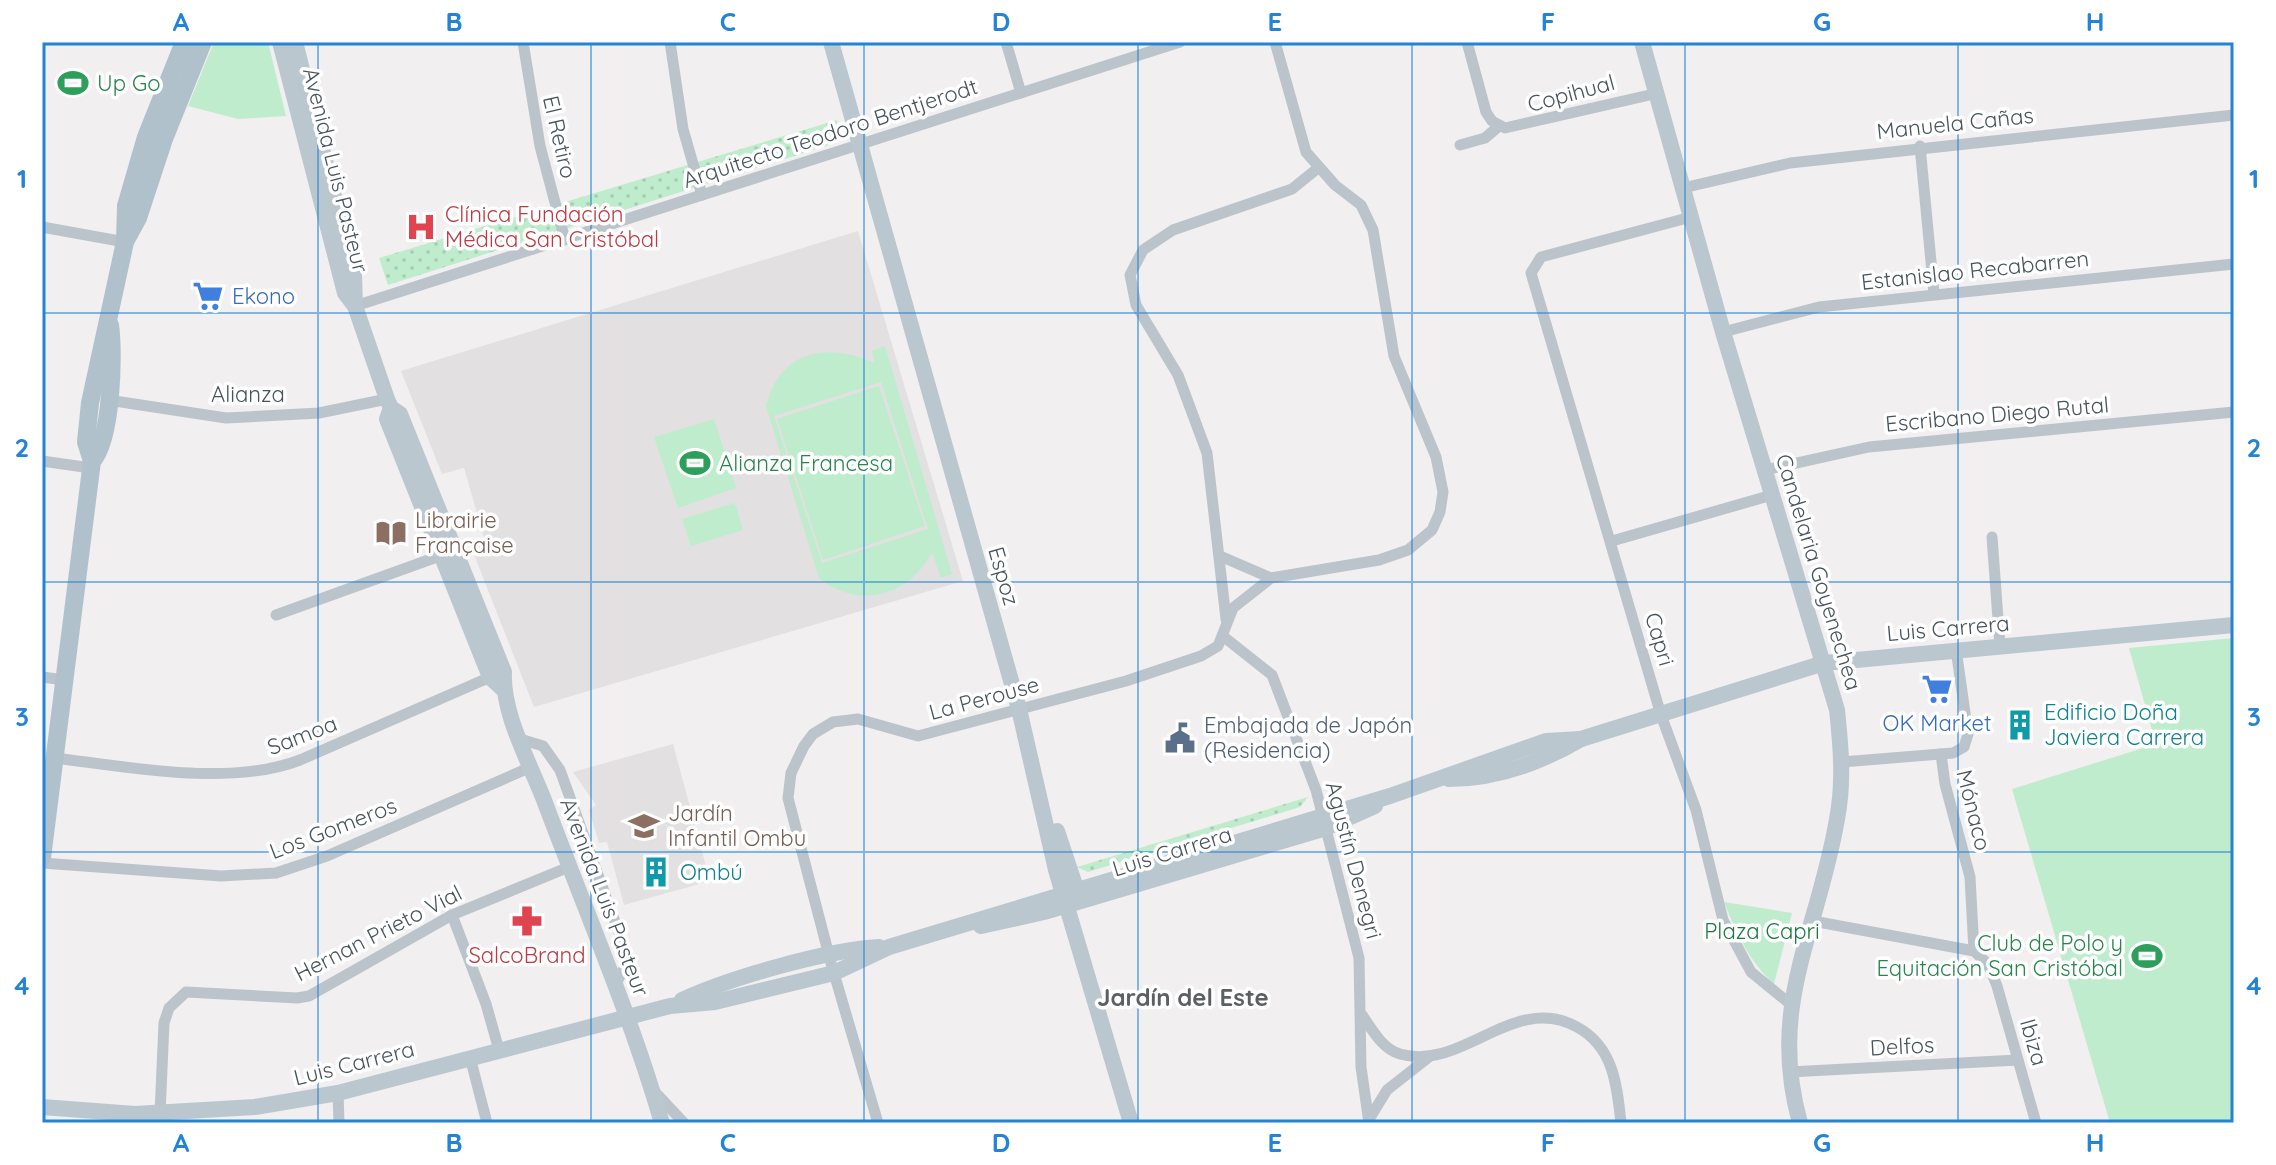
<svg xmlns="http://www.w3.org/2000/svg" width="2276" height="1165" viewBox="0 0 2276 1165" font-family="Quicksand,sans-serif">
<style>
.education{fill:#e2e0e0}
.grass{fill:url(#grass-dots)}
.park{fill:#bfeccc;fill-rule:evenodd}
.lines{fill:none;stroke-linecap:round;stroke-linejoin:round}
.street{stroke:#bbc4cb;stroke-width:11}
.secondary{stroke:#bbc7cf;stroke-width:16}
.primary{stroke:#b0c1cc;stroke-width:18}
.grid{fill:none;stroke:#2383d7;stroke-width:2;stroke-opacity:0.55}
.labels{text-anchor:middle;stroke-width:7;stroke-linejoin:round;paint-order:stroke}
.leisure-label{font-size:22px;fill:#27864d;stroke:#fff;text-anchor:start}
.street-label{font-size:22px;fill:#48545b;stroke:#fff}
.health-label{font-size:22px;fill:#be3a42;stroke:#fff;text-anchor:start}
.shop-label{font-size:22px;fill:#366cbe;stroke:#fff;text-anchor:start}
.education-label{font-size:22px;fill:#785e54;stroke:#fff;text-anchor:start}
.culture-label{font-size:22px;fill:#0d838f;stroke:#fff;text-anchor:start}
.service-label{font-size:22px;fill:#4e5e75;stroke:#fff;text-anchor:start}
.park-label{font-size:22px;fill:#1c7941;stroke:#fff}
.neighbourhood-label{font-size:24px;font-weight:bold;fill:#5c6063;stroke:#fff}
.neatline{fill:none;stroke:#2383d7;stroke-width:3}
.grid-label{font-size:26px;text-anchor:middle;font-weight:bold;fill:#2383d7}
</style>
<defs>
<pattern id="grass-dots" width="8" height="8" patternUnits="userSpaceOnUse" patternTransform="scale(2)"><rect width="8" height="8" fill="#bfeccc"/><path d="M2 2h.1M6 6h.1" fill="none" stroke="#a6ccb1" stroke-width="1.8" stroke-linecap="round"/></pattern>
</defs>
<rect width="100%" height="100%" fill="#f1efef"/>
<!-- education -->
<g class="education">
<path d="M 858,231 L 963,581 L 534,707 L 471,547 L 485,541 L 464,468 L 442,474 L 401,371 Z"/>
<path d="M 673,744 L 710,881 L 624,905 L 607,842 L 599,843 L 589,810 L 596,805 L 573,772 Z"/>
</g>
<!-- grass -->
<g class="grass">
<path d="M 837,120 L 840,137 L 835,143 L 388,285 L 379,258 Z"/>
<path d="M 1308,797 L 1300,807 L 1088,872 L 1077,867 Z"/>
</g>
<!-- park -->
<g class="park">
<path d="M 214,42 L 268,42 L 286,116 L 238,119 L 188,106 Z"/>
<path d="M 885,346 L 952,574 L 941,578 L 932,552 C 909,596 859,610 819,578 L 766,406 C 781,349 827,342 875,363 L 872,351 ZM 881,382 L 928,529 L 822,563 L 774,416 Z"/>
<path d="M 879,386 L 925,526 L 823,560 L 777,419 Z"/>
<path d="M 714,419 L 736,488 L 678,508 L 654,437 Z"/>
<path d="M 735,503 L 743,530 L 691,546 L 682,519 Z"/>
<path d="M 2234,638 L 2234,1123 L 2110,1123 L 2012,789 L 2156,744 L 2129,648 Z"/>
<path d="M 1724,902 L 1792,913 L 1774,984 C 1748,960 1737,934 1724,902 Z"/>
</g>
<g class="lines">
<!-- street -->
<g class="street">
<path d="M 523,42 L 540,146 L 565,240"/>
<path d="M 670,42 L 683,129 L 702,195"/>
<path d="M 1006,42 L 1021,93"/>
<path d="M 1467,42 L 1486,112 L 1492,121 L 1505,128 L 1654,94"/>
<path d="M 1460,145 L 1485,138 L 1499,126"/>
<path d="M 1920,146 L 1934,293"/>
<path d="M 1683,188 L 1790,163 L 2234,115"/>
<path d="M 1691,217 L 1541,257 L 1531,273 L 1661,715 L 1696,810 L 1723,920 L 1751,972 L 1789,1003"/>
<path d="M 42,227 L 125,242"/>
<path d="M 355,306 L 1180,42"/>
<path d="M 1723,332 L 1819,307 L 2234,264"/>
<path d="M 108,400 L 226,418 L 319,413 L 387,399"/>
<path d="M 42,461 L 91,468"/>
<path d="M 1765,470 L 1869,447 L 2234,412"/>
<path d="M 1992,537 L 2000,646"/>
<path d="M 1612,541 L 1772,495"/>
<path d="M 1220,556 L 1271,578"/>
<path d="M 276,615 L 448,553"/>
<path d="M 1226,619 L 1207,453 L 1178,375 L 1136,305 L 1130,275 L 1143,250 L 1173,230 L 1292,189 L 1318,168"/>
<path d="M 1224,637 L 1272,675 L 1316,790 L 1359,958 L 1361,1067 L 1369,1123"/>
<path d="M 42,677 L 64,680"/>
<path d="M 520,739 L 543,746 L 560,770 L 626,952 L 625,967 L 615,985"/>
<path d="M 1941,754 L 1945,784 L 1970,877 L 1974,951"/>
<path d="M 55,758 C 128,767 230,787 300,760 L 495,675"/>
<path d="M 1842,762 L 1953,753 L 1964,747 L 1968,734 L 1956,649"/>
<path d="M 42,863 L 221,876 L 276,873 L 327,856 L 531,767"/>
<path d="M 452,915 L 486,1004 L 499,1050"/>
<path d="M 1813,921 L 1974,951 L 1988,964 L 1997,986 L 2036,1123"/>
<path d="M 1362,1015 C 1372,1029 1382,1049 1400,1054 C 1463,1072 1513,992 1577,1027 C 1614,1047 1617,1086 1621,1123"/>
<path d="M 470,1057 L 487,1123"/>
<path d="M 1789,1072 L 2018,1060"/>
<path d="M 654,1091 L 684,1123"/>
<path d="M 338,1093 L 339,1123"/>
<path d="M 160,1114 L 164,1023 L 169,1008 L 186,992 L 297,998 L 309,996 L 452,915 L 569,867"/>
<path d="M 1368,1121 L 1387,1090 L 1429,1057"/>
<path d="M 878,1123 L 831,963 L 788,798 L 791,773 L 804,746 L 813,734 L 833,722 L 858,719 L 918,736 L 1126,681 L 1201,656 L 1218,646 L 1233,608 L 1271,578 L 1379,560 L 1408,550 L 1432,530 L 1440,512 L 1443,492 L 1436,457 L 1394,356 L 1373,230 L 1361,205 L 1335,185 L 1306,152 L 1275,42"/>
</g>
<!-- secondary -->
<g class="secondary">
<path d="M 280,42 L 345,293 L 355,306 L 387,399 L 391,408 L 400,414 L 504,672 C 502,714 529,761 544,800 C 584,907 630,1013 662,1123"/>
<path d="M 295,42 L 354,275 L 355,306"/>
<path d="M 831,42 L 1019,709 L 1056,870 L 1131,1123"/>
<path d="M 1642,42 L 1723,332 L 1837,710 C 1841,747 1844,783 1837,819 C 1818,932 1767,1005 1800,1123"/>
<path d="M 391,408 L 387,419 L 490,677 L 503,689"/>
<path d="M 1449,779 C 1497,779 1540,763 1581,739 L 1824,663 L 2234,625"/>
<path d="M 1057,831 L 1076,888 L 1084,897"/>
<path d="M 981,926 L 1044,912 L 1326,828 L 1375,806"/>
<path d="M 682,1000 C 729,978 827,950 879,947"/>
<path d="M 42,1107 L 135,1114 L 255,1107 L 338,1093 L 670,1006 L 715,1002 L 834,973 L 889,947 L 1390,796 L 1546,741 L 1581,739"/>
</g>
<!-- primary -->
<g class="primary">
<path d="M 126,240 L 138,218 L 164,139 L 203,42"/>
<path d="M 92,461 L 86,442 L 90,403 L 125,242 L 126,206 L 146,137 L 184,42"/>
<path d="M 42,858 L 92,461 C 112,440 114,353 110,325"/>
</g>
</g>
<!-- grid -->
<path class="grid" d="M 318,42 L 318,1123M 591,42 L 591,1123M 864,42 L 864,1123M 1138,42 L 1138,1123M 1412,42 L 1412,1123M 1685,42 L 1685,1123M 1958,42 L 1958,1123M 42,313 L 2234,313M 42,582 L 2234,582M 42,852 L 2234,852"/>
<!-- icons -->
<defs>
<g id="stadium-bare" transform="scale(2.4)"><path d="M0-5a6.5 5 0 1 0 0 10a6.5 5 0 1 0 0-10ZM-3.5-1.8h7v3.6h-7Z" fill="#2e9e5b" stroke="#fff" stroke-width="2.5" paint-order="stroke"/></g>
<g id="hospital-bare" transform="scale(2.4)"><path d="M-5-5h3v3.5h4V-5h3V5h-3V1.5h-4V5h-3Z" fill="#e0444e" stroke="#fff" stroke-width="2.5" paint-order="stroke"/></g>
<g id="supermarket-bare" transform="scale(2.4)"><path d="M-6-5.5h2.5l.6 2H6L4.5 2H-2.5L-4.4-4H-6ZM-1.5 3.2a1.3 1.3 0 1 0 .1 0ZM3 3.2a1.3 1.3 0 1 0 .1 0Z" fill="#3f7fe0" stroke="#fff" stroke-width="2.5" paint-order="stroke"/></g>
<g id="library-bare" transform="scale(2.4)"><path d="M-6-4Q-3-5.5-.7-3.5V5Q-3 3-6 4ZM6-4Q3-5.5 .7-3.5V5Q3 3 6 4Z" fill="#8d6e63" stroke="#fff" stroke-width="2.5" paint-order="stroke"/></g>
<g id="building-bare" transform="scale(2.4)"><path d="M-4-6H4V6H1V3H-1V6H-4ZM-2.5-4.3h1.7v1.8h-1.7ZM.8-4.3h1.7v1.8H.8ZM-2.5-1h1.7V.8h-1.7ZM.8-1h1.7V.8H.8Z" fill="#0f9aa8" stroke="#fff" stroke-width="2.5" paint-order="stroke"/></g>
<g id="civic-bare" transform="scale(2.4)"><path d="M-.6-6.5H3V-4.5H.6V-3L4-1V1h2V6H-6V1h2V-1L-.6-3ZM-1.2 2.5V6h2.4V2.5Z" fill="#5c6f8a" stroke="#fff" stroke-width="2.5" paint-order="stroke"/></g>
<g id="school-bare" transform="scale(2.4)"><path d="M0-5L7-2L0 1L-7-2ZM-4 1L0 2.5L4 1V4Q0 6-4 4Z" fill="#8d6e63" stroke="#fff" stroke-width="2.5" paint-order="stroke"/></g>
<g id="pharmacy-bare" transform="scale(2.4)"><path d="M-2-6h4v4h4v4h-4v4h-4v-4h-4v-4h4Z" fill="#e0444e" stroke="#fff" stroke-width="2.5" paint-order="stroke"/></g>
</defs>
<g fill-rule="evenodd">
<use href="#stadium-bare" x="73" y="83"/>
<use href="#hospital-bare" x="421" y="227"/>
<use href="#supermarket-bare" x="208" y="296"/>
<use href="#stadium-bare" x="695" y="463"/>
<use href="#library-bare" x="391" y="533"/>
<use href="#supermarket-bare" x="1937" y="689"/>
<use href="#building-bare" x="2020" y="725"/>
<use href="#civic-bare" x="1180" y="738"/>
<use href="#school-bare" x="644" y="826"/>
<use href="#building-bare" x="656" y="872"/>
<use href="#pharmacy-bare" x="527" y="921"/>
<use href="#stadium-bare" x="2147" y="956"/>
</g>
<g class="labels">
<!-- leisure labels -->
<g class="leisure-label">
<text x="97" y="91">Up Go</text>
<text x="719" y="471">Alianza Francesa</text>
<text x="2123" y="951" text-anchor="end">Club de Polo y<tspan x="2123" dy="25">Equitación San Cristóbal</tspan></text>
</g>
<!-- street labels -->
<g class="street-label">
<text transform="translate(1571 93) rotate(-15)" y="8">Copihual</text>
<text transform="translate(1955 123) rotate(-6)" y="8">Manuela Cañas</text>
<text transform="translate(830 133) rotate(-18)" y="8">Arquitecto Teodoro Bentjerodt</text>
<text transform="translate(560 137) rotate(77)" y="8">El Retiro</text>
<text transform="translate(336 170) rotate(76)" y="8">Avenida Luis Pasteur</text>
<text transform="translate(1975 270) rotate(-6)" y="8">Estanislao Recabarren</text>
<text x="248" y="402">Alianza</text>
<text transform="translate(1997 414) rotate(-5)" y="8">Escribano Diego Rutal</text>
<text transform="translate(1819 572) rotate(73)" y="8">Candelaria Goyenechea</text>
<text transform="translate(1004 576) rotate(74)" y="8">Espoz</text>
<text transform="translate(1948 628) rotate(-5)" y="8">Luis Carrera</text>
<text transform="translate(1660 639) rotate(74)" y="8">Capri</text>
<text transform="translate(984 698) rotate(-15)" y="8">La Perouse</text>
<text transform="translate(302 735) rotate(-21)" y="8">Samoa</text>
<text transform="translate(1974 810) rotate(76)" y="8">Mónaco</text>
<text transform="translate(333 828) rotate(-21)" y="8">Los Gomeros</text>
<text transform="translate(1172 851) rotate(-17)" y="8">Luis Carrera</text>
<text transform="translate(1354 860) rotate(75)" y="8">Agustín Denegri</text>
<text transform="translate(605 897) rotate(69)" y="8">Avenida Luis Pasteur</text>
<text transform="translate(378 933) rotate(-27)" y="8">Hernan Prieto Vial</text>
<text transform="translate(2034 1042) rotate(74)" y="8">Ibiza</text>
<text transform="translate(1902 1046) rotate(-3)" y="8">Delfos</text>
<text transform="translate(354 1063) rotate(-14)" y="8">Luis Carrera</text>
</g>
<!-- health labels -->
<g class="health-label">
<text x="445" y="222">Clínica Fundación<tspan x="445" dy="25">Médica San Cristóbal</tspan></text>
<text x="527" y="963" text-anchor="middle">SalcoBrand</text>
</g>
<!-- shop labels -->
<g class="shop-label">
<text x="232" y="304">Ekono</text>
<text x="1937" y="731" text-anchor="middle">OK Market</text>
</g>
<!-- education labels -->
<g class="education-label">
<text x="415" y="528">Librairie<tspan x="415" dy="25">Française</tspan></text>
<text x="668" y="821">Jardín<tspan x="668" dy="25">Infantil Ombu</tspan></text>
</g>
<!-- culture labels -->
<g class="culture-label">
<text x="2044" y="720">Edificio Doña<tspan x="2044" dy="25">Javiera Carrera</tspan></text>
<text x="680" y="880">Ombú</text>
</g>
<!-- service labels -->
<g class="service-label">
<text x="1204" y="733">Embajada de Japón<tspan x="1204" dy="25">(Residencia)</tspan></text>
</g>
<!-- park labels -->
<g class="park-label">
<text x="1762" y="939">Plaza Capri</text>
</g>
<!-- neighbourhood labels -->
<g class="neighbourhood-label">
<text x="1183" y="1006">Jardín del Este</text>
</g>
</g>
<!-- border -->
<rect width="2276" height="1165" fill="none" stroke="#ffffff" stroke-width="88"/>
<rect x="44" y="44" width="2188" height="1077" class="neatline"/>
<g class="grid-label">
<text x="181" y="31">A</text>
<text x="454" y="31">B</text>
<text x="728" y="31">C</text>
<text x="1001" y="31">D</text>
<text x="1275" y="31">E</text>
<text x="1548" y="31">F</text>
<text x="1822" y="31">G</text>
<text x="2095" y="31">H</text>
<text x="22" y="188">1</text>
<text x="2254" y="188">1</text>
<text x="22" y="457">2</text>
<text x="2254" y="457">2</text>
<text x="22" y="726">3</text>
<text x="2254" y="726">3</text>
<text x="22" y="995">4</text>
<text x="2254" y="995">4</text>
<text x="181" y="1152">A</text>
<text x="454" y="1152">B</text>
<text x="728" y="1152">C</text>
<text x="1001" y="1152">D</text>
<text x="1275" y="1152">E</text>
<text x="1548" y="1152">F</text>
<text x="1822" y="1152">G</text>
<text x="2095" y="1152">H</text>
</g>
</svg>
